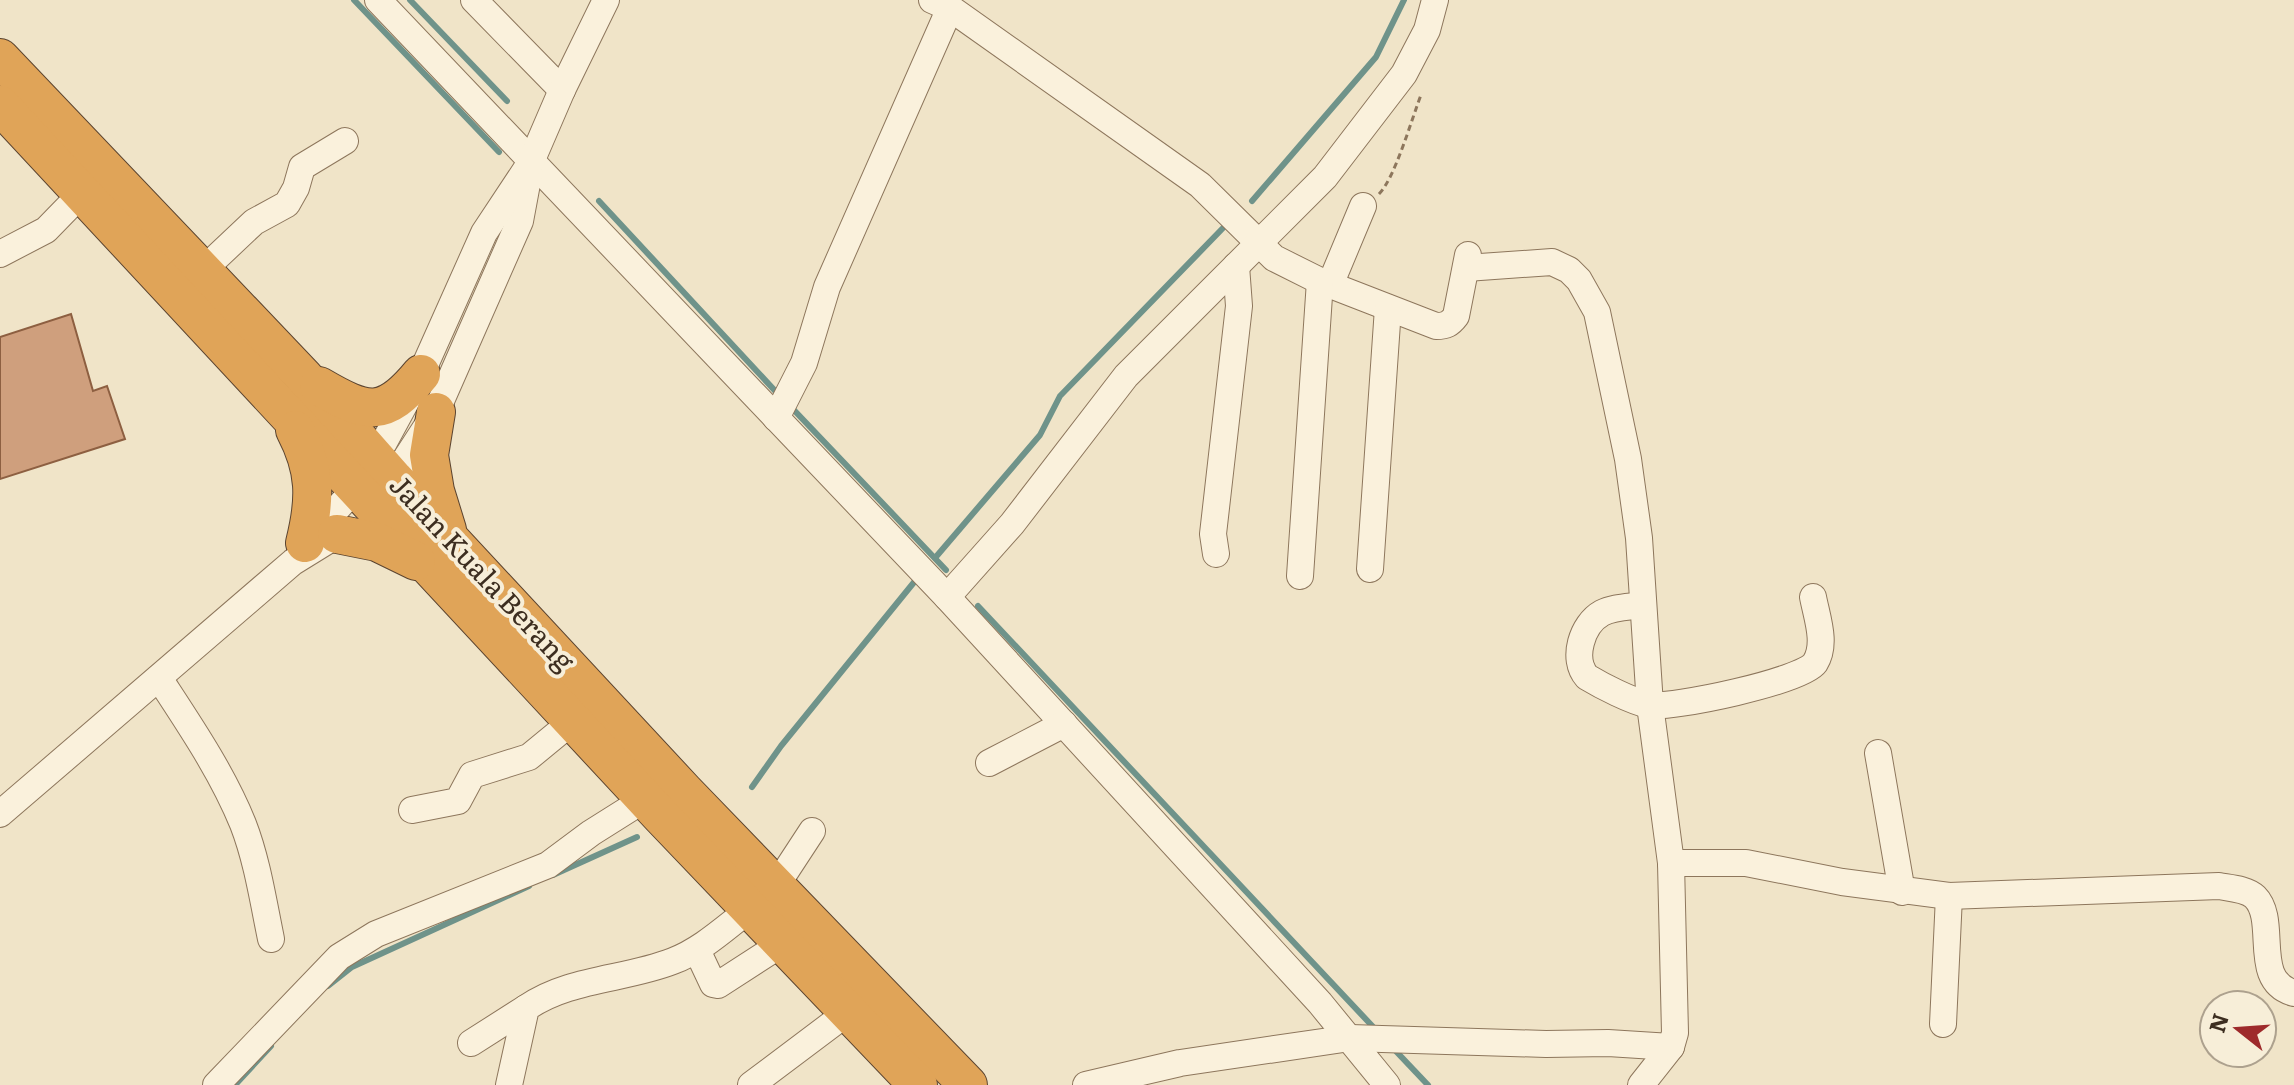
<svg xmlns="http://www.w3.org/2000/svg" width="2294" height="1085" viewBox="0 0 2294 1085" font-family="Literata,serif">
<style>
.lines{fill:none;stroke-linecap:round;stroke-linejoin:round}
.stream{stroke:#6f938a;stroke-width:6}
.building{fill:#cf9f7d;stroke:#8d5f41;stroke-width:2}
.minor-casing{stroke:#8d765c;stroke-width:28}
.highway-casing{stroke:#5b4430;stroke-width:40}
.path{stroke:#8d765c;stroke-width:3;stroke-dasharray:6 4;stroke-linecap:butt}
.minor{stroke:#faf1dc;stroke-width:26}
.highway{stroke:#e0a458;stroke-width:38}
.labels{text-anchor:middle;stroke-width:8;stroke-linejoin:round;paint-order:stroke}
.street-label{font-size:28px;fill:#3d2e20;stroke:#f7eed8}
</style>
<rect width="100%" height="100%" fill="#f0e4c8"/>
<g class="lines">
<!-- stream -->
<g class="stream">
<path d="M 354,0 L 499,152"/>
<path d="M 410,0 L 507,101"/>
<path d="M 599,201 L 778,394"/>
<path d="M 1252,201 L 1376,57 L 1404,0"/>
<path d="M 792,408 L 946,570"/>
<path d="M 935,558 L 1040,435 L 1060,396 L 1223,228"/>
<path d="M 978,606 L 1376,1030"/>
<path d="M 752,787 L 781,746 L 915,581"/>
<path d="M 553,875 L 637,837"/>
<path d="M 328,986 L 352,967 L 529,886"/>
<path d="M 1392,1047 L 1428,1085"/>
<path d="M 235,1085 L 271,1046"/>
</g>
</g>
<!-- building -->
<path class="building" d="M 71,314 L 93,391 L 107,386 L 125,439 L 0,479 L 0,337 Z"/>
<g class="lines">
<!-- minor casing -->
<g class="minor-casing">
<g id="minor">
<path d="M 378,0 L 947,597 L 1320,1003 L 1387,1085"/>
<path d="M 474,0 L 562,90"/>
<path d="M 932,0 L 950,8 L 1200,185 L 1274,258 L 1320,281 L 1436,326 C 1446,326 1450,324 1456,316 L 1468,255"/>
<path d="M 0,254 L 46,230 L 83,192"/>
<path d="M 1466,268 L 1552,262 L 1569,270 L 1579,280 L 1597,312 L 1628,459 L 1639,538 L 1650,705 L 1671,863 L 1675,1033 L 1671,1047 L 1641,1085"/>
<path d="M 202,271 L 254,222 L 287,204 L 296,188 L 302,167 L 345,141"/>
<path d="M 1330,285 L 1363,206"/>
<path d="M 776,418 L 804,363 L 827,287 L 950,8"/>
<path d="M 386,489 L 436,412 L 520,221 L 531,162"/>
<path d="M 305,543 L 357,487 L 376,457 L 421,374 L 484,233 L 531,162 L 562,90 L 606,0"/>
<path d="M 1216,554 L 1213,534 L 1239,306 L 1236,266"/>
<path d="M 1370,569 L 1388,308"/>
<path d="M 1300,576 L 1320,281"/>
<path d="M 947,597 L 1012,524 L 1126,376 L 1325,177 L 1404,74 L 1427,30 L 1435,0"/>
<path d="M 1642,605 C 1629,607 1613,607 1602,613 C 1582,624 1571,659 1587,677 C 1602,686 1631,701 1649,705 C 1671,709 1803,681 1815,663 C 1827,644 1817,618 1813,597"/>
<path d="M 159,678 C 189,724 222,772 243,824 C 257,860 263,900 271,939"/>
<path d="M 1878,753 L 1902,892"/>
<path d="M 989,763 L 1064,724"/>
<path d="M 412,810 L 458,801 L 472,775 L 529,757 L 574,720"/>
<path d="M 0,814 L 293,562 L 327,541"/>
<path d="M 1671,863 L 1746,863 L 1842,882 L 1949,896 L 2219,886 C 2230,888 2247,889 2255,897 C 2279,921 2250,981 2294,993"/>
<path d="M 776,886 L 812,831"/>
<path d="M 697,950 L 713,984 L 718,985 L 783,943"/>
<path d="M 1943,1024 L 1949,896"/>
<path d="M 471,1043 L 526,1008"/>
<path d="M 216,1085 L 339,957 L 376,934 L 548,865 L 591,833 L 645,799"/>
<path d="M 509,1085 L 526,1008 C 569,978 625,980 673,961 C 702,950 726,927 750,909"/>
<path d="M 751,1085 L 848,1012"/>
<path d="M 1086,1085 L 1180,1063 L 1350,1038 L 1546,1044 L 1608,1043 L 1671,1047"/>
</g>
</g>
<!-- highway casing -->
<g class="highway-casing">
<g id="highway">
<path d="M 0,58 L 303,376 L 394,479 L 684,791 L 968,1085"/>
<path d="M 0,105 L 660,815 L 918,1085"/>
<path d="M 319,386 C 367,414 384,419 421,374"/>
<path d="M 436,412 L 429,455 L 435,491 L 447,530"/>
<path d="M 295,430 C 316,470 316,499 305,543"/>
<path d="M 337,534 L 377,542 L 416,561"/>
</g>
</g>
<!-- path -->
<path class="path" d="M 1379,194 C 1395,178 1412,118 1421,95"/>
<!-- minor -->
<use href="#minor" class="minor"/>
<!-- highway -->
<use href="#highway" class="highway"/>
</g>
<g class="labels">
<!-- street labels -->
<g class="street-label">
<text transform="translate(482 573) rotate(47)" y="10">Jalan Kuala Berang</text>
</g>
</g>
<!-- north arrow -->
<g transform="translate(2238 1029) rotate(287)"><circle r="38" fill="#f7eed8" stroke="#ada18e" stroke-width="2"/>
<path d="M0-6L14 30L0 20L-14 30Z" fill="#9e2a2b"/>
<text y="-12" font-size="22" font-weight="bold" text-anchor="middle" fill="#3d2e20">N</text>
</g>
</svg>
